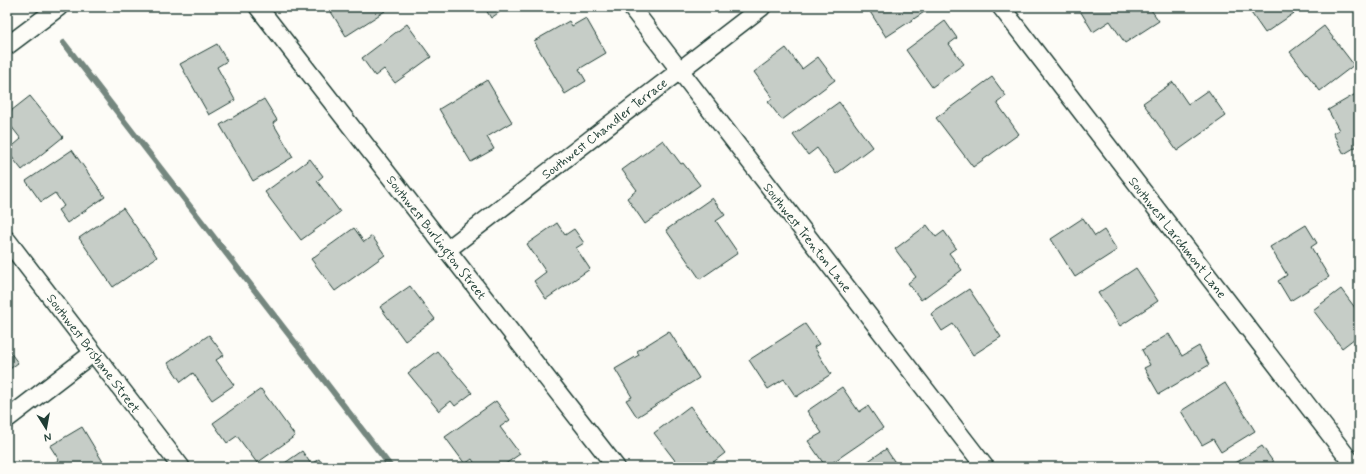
<svg xmlns="http://www.w3.org/2000/svg" width="1366" height="474" viewBox="0 0 1366 474" font-family="Mynerve,sans-serif">
<style>
.lines{fill:none;stroke-linecap:round;stroke-linejoin:round}
.stream{stroke:#75877f;stroke-width:6}
.building{fill:#c6cdc7;stroke:#1f3d34}
.street-casing{stroke:#1f3d34;stroke-width:20}
.street{stroke:#fdfcf7;stroke-width:17}
.labels{text-anchor:middle;stroke-width:3.5;stroke-linejoin:round;paint-order:stroke}
.street-label{font-size:13px;fill:#1f3d34;stroke:#fdfcf7}
</style>
<rect width="100%" height="100%" fill="#fdfcf7"/>
<filter id="ink" filterUnits="userSpaceOnUse"><feTurbulence type="fractalNoise" baseFrequency=".025" numOctaves="2"/><feDisplacementMap in="SourceGraphic" scale="8" xChannelSelector="R" yChannelSelector="G"/><feConvolveMatrix kernelMatrix="1 2 1 2 8 2 1 2 1" color-interpolation-filters="sRGB"/></filter>
<g filter="url(#ink)">
<g class="lines">
<!-- stream -->
<path class="stream" d="M 64,43 L 391,467"/>
</g>
<!-- building -->
<g class="building">
<path d="M 328,7 L 382,7 L 385,11 L 346,36 Z"/>
<path d="M 484,7 L 507,7 L 491,18 Z"/>
<path d="M 867,7 L 932,7 L 886,37 Z"/>
<path d="M 1082,7 L 1149,7 L 1159,21 L 1125,43 L 1110,21 L 1093,32 L 1079,9 Z"/>
<path d="M 1247,7 L 1303,7 L 1265,33 Z"/>
<path d="M 586,18 L 606,53 L 579,69 L 586,81 L 565,94 L 534,41 L 569,21 L 572,26 Z"/>
<path d="M 945,21 L 957,38 L 949,44 L 964,64 L 932,87 L 906,50 Z"/>
<path d="M 407,24 L 431,57 L 395,83 L 384,69 L 375,76 L 362,58 Z"/>
<path d="M 1324,26 L 1354,65 L 1320,91 L 1290,52 Z"/>
<path d="M 217,44 L 227,61 L 217,67 L 235,100 L 209,115 L 180,64 Z"/>
<path d="M 786,48 L 802,69 L 818,57 L 835,80 L 782,120 L 768,102 L 773,98 L 754,72 Z"/>
<path d="M 992,77 L 1006,96 L 997,103 L 1019,134 L 973,167 L 936,118 Z"/>
<path d="M 487,80 L 512,122 L 487,137 L 494,149 L 471,162 L 439,109 Z"/>
<path d="M 1173,82 L 1188,104 L 1208,90 L 1226,116 L 1177,151 L 1143,103 Z"/>
<path d="M 1359,92 L 1359,145 L 1344,154 L 1333,133 L 1339,130 L 1328,110 Z"/>
<path d="M 30,96 L 63,137 L 22,170 L 7,151 L 21,139 L 7,121 L 7,114 Z"/>
<path d="M 264,99 L 277,120 L 273,123 L 293,157 L 253,181 L 220,125 Z"/>
<path d="M 839,102 L 872,147 L 836,174 L 817,148 L 808,155 L 793,135 Z"/>
<path d="M 663,140 L 681,164 L 683,163 L 700,185 L 645,224 L 627,198 L 637,190 L 622,170 Z"/>
<path d="M 72,150 L 105,197 L 67,223 L 58,210 L 64,206 L 55,193 L 41,202 L 26,181 Z"/>
<path d="M 310,159 L 323,176 L 317,181 L 340,212 L 301,240 L 265,192 Z"/>
<path d="M 712,198 L 725,215 L 716,221 L 738,253 L 700,279 L 666,230 Z"/>
<path d="M 123,208 L 157,257 L 113,287 L 79,238 Z"/>
<path d="M 1083,218 L 1095,236 L 1104,230 L 1117,250 L 1075,277 L 1051,239 Z"/>
<path d="M 557,223 L 565,235 L 574,229 L 584,243 L 576,248 L 590,269 L 546,299 L 534,281 L 546,272 L 527,244 Z"/>
<path d="M 927,225 L 936,237 L 944,231 L 956,248 L 949,253 L 962,270 L 921,300 L 908,283 L 916,277 L 895,249 Z"/>
<path d="M 1306,225 L 1317,243 L 1311,247 L 1329,277 L 1290,301 L 1278,281 L 1287,275 L 1270,247 Z"/>
<path d="M 354,228 L 364,242 L 372,236 L 385,255 L 335,291 L 311,259 Z"/>
<path d="M 1136,268 L 1158,301 L 1120,326 L 1098,293 Z"/>
<path d="M 410,286 L 435,319 L 405,341 L 380,307 Z"/>
<path d="M 969,289 L 1001,337 L 973,355 L 953,324 L 942,331 L 931,314 Z"/>
<path d="M 1341,289 L 1359,313 L 1359,335 L 1342,348 L 1313,310 Z"/>
<path d="M 805,324 L 819,344 L 814,347 L 831,374 L 796,397 L 784,379 L 768,389 L 749,360 Z"/>
<path d="M 669,331 L 699,378 L 637,417 L 626,400 L 632,397 L 615,369 L 639,355 L 637,351 Z"/>
<path d="M 1169,334 L 1182,356 L 1199,346 L 1209,365 L 1159,394 L 1144,368 L 1150,365 L 1142,350 Z"/>
<path d="M 209,335 L 224,355 L 216,360 L 234,385 L 212,400 L 193,373 L 181,382 L 168,363 Z"/>
<path d="M 7,348 L 18,363 L 7,371 Z"/>
<path d="M 437,351 L 472,393 L 455,406 L 451,401 L 439,411 L 408,373 Z"/>
<path d="M 1225,383 L 1255,431 L 1221,452 L 1213,439 L 1202,445 L 1181,411 Z"/>
<path d="M 842,387 L 859,412 L 868,406 L 883,428 L 826,467 L 808,441 L 822,433 L 807,411 Z"/>
<path d="M 261,389 L 295,436 L 257,463 L 237,436 L 227,443 L 213,423 Z"/>
<path d="M 496,401 L 510,420 L 500,427 L 520,454 L 501,467 L 477,467 L 472,459 L 465,464 L 445,437 Z"/>
<path d="M 690,406 L 725,453 L 707,467 L 680,467 L 654,433 Z"/>
<path d="M 82,427 L 106,467 L 51,467 L 50,465 L 59,460 L 50,446 Z"/>
<path d="M 1262,446 L 1274,463 L 1269,466 L 1270,467 L 1236,467 L 1234,464 Z"/>
<path d="M 886,449 L 898,467 L 862,467 L 861,466 Z"/>
<path d="M 302,451 L 311,464 L 319,459 L 324,467 L 279,467 Z"/>
</g>
<g class="lines">
<!-- street casing -->
<g class="street-casing">
<g id="street">
<path d="M 258,7 L 616,467"/>
<path d="M 631,7 L 985,467"/>
<path d="M 1001,7 L 1355,467"/>
<path d="M 7,46 L 59,7"/>
<path d="M 7,240 L 181,467"/>
<path d="M 447,250 L 762,7"/>
<path d="M 7,419 L 93,353"/>
</g>
</g>
<!-- street -->
<use href="#street" class="street"/>
</g>
</g>
<g class="labels">
<!-- street labels -->
<g class="street-label">
<text transform="translate(604 128) rotate(-38)" y="5">Southwest Chandler Terrace</text>
<text transform="translate(437 237) rotate(52)" y="5">Southwest Burlington Street</text>
<text transform="translate(808 237) rotate(52)" y="5">Southwest Trenton Lane</text>
<text transform="translate(1178 237) rotate(52)" y="5">Southwest Larchmont Lane</text>
<text transform="translate(94 353) rotate(53)" y="5">Southwest Brisbane Street</text>
</g>
</g>
<!-- margin -->
<rect width="1366" height="474" fill="none" stroke="#fdfcf7" stroke-width="24"/>
<rect x="12" y="12" width="1342" height="450" fill="none" stroke="#1f3d34" stroke-width="1.5" filter="url(#ink)"/>
<!-- north arrow -->
<g transform="translate(46 428) rotate(169)" stroke="#fdfcf7" stroke-width="3" paint-order="stroke">
<path d="M0-3L7 15L0 10L-7 15Z" fill="#1f3d34"/>
<text y="-6" font-size="11" font-weight="bold" text-anchor="middle" fill="#1f3d34">N</text>
</g>
</svg>
